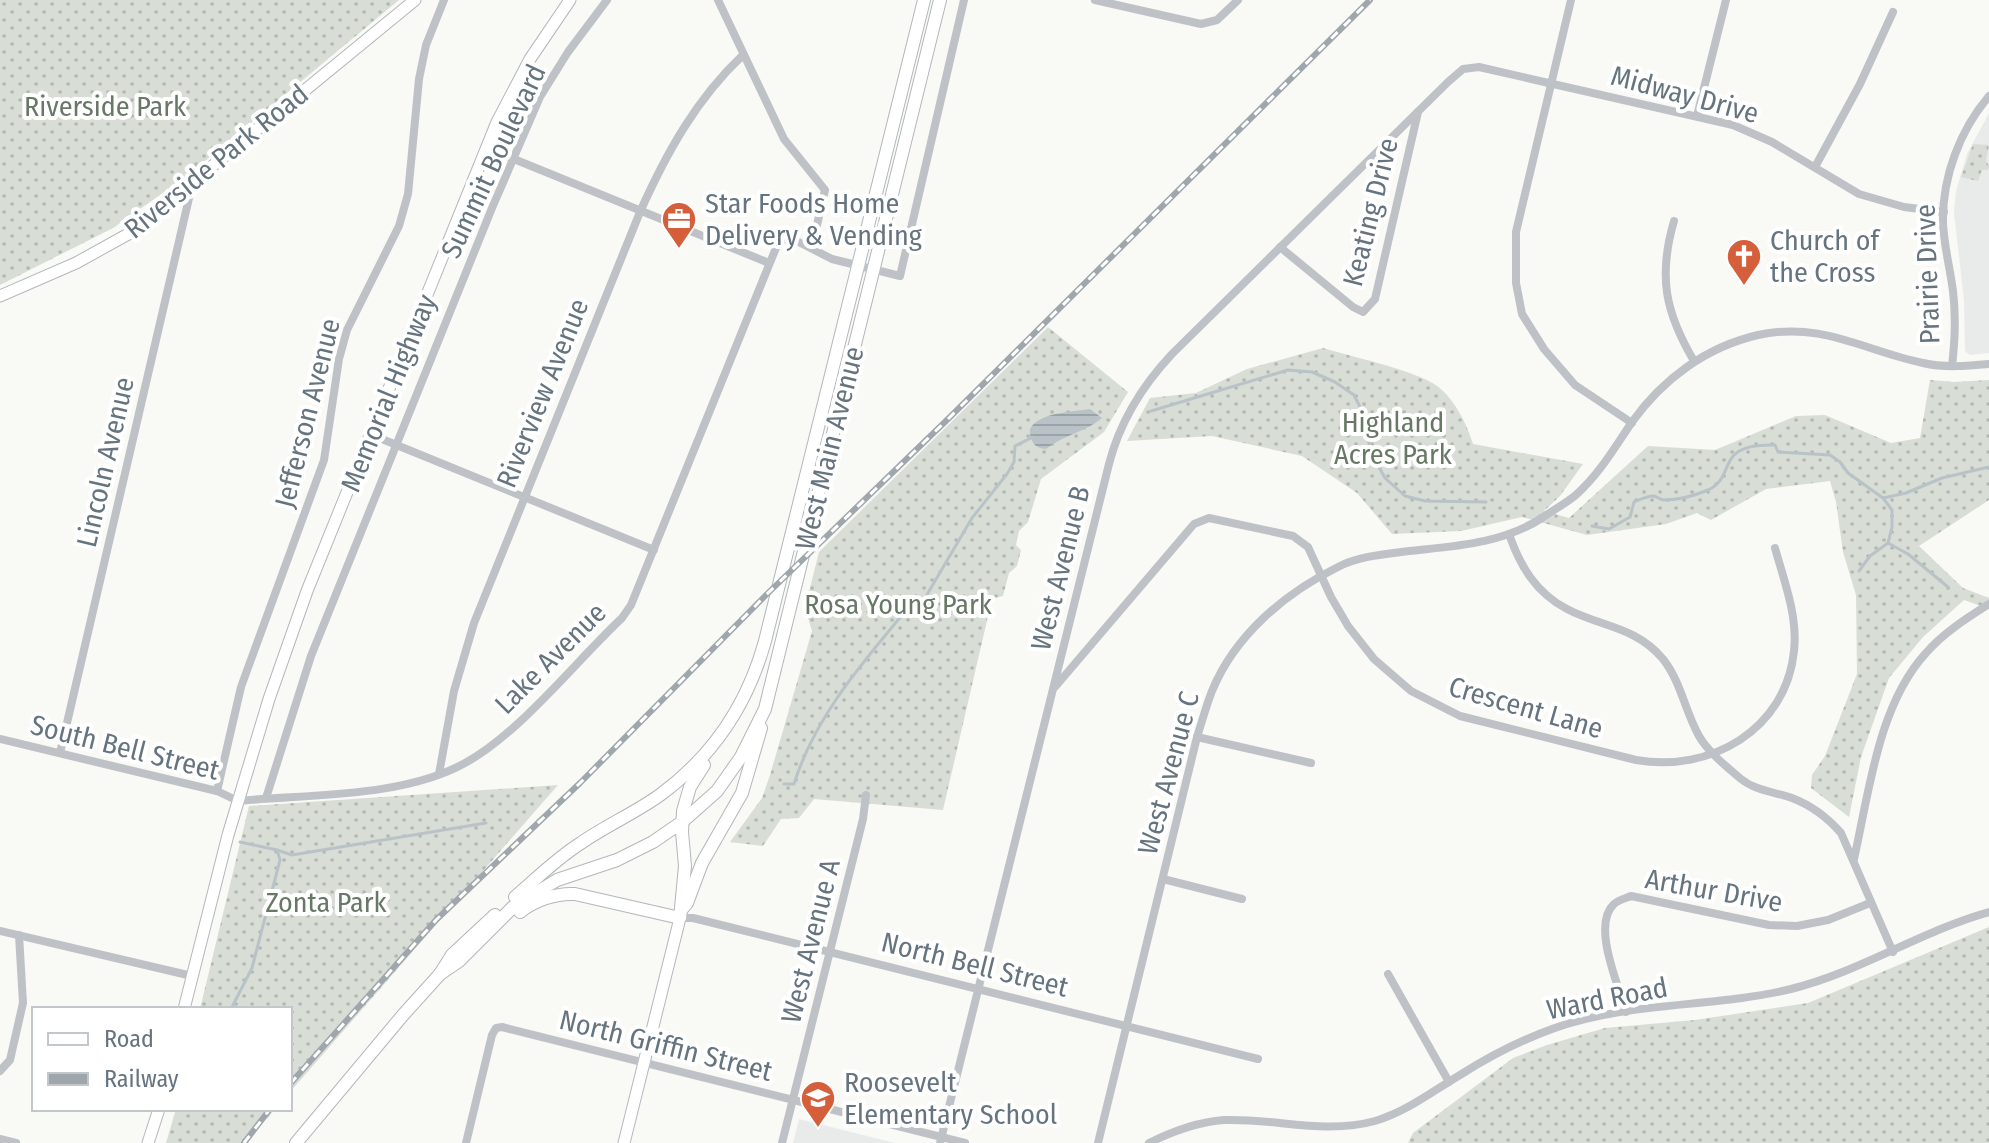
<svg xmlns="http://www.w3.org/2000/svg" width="1989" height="1143" viewBox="0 0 1989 1143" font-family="'Fira Sans Condensed',sans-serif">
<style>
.built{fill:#e9eaea}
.grass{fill:url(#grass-dots)}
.water{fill:url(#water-rules)}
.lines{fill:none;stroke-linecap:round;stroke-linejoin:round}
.stream{stroke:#b9c3c7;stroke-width:3}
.secondary-casing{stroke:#b3b8bd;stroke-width:13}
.primary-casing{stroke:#b2b7bb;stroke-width:14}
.street{stroke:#bec2c6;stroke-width:8}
.secondary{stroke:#fff;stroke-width:11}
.primary{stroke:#fff;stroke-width:12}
.rail-casing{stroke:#a0a7ac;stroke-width:6}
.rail{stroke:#fff;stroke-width:3;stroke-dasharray:9;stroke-linecap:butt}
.labels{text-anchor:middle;stroke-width:8;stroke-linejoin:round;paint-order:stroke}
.street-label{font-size:28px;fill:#66747f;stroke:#fff}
.park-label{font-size:28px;fill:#677865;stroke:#fff}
.poi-label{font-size:28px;fill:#66747f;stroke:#fff;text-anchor:start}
</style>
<defs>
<pattern id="grass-dots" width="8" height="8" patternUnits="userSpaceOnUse" patternTransform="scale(2)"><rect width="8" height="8" fill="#d8ddd6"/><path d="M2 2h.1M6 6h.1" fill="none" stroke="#b3b8b3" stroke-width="1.8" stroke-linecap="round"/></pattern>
<pattern id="water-rules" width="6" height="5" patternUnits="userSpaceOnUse" patternTransform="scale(2)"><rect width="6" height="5" fill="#b9c3c7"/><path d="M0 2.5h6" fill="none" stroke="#9aa3a7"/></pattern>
</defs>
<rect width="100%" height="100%" fill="#f9f9f6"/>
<!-- built -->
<g class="built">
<path d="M 1989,113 L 1989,353 L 1970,355 L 1965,351 L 1964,300 L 1954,213 L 1956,191 L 1967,154 Z"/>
<path d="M 799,1119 L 895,1143 L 793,1143 Z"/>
</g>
<!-- grass -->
<g class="grass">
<path d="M 0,0 L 399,0 L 187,176 L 113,228 L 0,285 Z"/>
<path d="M 1973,144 L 1989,145 L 1986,160 L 1989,167 L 1987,170 L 1982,170 L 1978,181 L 1961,177 Z"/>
<path d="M 1048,327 L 1128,392 L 1104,432 L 1041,479 L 1028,522 L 1019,531 L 1016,545 L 1021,550 L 1017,566 L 1009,573 L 1003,596 L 995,598 L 989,612 L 943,810 L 814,799 L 799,818 L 781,819 L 763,846 L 730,842 L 762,798 L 770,775 L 812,631 L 805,608 L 819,552 Z"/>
<path d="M 1323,348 C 1351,357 1423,371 1442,390 C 1457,404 1467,425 1473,444 L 1583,464 L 1560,496 L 1544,511 L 1569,518 L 1648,446 L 1715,450 L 1796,416 L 1825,415 L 1891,443 L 1920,438 L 1930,380 L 1954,382 L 1989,380 L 1989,500 L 1919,546 L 1963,588 L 1989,598 L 1989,609 L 1964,600 L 1923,637 L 1889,678 L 1861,757 L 1849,817 L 1811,788 L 1812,775 L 1825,756 L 1857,674 L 1856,595 L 1843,552 L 1836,502 L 1830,481 L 1766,489 L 1711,520 L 1697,513 L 1666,524 L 1587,535 L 1522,517 L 1461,531 L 1392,534 L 1357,493 L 1302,456 L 1212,436 L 1127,441 L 1150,398 L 1196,393 L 1247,369 Z"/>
<path d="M 558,785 L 290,1092 L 290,1009 L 200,1009 L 249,806 Z"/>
<path d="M 1989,927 L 1989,1143 L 1408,1143 L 1413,1133 L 1513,1058 L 1547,1045 L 1605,1028 L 1695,1020 L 1808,1003 Z"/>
<path d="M 176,1109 L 275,1109 L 246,1143 L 166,1143 Z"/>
</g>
<!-- water -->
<path class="water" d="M 1090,409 L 1102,418 C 1086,432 1063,435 1046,449 C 1035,449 1029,440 1030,429 C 1039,412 1072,412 1090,409 Z"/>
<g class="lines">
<!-- stream -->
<g class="stream">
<path d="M 1151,411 L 1288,370 L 1312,372 L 1335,382 L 1354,395 L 1366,419 L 1370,451 L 1385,478 L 1405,496 L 1425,501 L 1486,502"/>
<path d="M 1592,526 L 1609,529 L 1630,517 L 1634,502 C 1639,500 1647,496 1653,496 C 1657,496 1660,500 1664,500 C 1678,500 1696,495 1708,490 C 1738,476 1713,443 1775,445 L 1778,452 L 1830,455 L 1840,462 L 1848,473 L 1883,498 L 1906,493 L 1942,478 L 1989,467"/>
<path d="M 1888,543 L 1908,554 L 1948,587"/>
<path d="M 1859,571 L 1870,556 L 1888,543 L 1892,527 L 1892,510 L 1883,498"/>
<path d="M 784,784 L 794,784 C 816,713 867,658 913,602 L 925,598 L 972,518 L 1007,474 L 1014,462 L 1015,446 L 1033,437"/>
<path d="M 277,850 L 292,855 L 486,823"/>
<path d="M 231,1009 L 252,968 L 280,860 L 277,850 L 240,842"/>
</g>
<!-- secondary casing -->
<g class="secondary-casing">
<g id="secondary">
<path d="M 0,296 L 76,263 L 132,232 L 415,0"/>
<path d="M 184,1009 L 228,835 L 269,699 L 307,591 L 497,122 L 530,59 L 570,0"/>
<path d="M 148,1143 L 159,1109"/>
<path d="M 624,1143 L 680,918"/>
</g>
</g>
<!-- primary casing -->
<g class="primary-casing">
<g id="primary">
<path d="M 515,897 C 536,879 557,858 581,843 C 607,825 635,813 660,795 C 713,756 748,703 765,641 L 924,0"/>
<path d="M 681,910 L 687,903 L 702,863 L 742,793 L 761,728"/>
<path d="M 520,912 C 535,900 556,893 575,894 L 680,918 L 685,866 L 682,832 L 683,811 L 690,787 L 704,765"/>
<path d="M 440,974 L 452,955 L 495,915"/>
<path d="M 296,1143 L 403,1015 L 440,974 L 459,961 L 513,907 L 557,880 L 617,860 L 653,842 L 682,822 L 717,791 L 741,757 L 765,709 L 940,0"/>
</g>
</g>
<!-- street -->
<g class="street">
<path d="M 718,0 L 784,139 L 825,190 L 812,247"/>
<path d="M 1095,0 L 1201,24 L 1217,20 L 1238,0"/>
<path d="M 1571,0 L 1516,232 L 1516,283 L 1522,314 L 1544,349 L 1575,385 L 1632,423"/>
<path d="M 1697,116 L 1726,0"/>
<path d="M 487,148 L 769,263"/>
<path d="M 1815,167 L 1860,84 L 1893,12"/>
<path d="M 1674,221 C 1658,276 1665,312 1694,361"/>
<path d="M 1280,247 L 1353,307 L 1363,312 L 1375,299 L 1418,112"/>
<path d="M 1952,366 C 1955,341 1956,316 1953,291 C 1950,268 1944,246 1943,223 C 1942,177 1960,130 1989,96"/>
<path d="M 372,435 L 654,550"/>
<path d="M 1509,534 C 1520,566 1536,593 1567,609 C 1601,627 1635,626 1663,659 C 1681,682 1685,711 1699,736 C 1708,752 1727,767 1741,779 C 1756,791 1775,792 1792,798 C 1813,806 1827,817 1841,833 L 1893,952"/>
<path d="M 1055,687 L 1194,524 L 1209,518 L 1293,536 L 1308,547 L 1331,597 L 1348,626 L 1374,659 L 1411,691 L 1460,716 L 1636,760 C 1710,773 1786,730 1794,651 C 1798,616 1784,581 1775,548"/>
<path d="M 1197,737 L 1311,763"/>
<path d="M 0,739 L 217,791 L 238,801 C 308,794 402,798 465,763 C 520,733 575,662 622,618 L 631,605 L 778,243 L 789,237 L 832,259 L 900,276 L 964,0"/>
<path d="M 60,753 L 193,181"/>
<path d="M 439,774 L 454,691 L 474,623 L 640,212 C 666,154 696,99 743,55"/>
<path d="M 217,791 L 241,687 L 324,460 L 339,359 L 347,330 L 399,226 L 408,194 L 419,79 L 426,45 L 444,0"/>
<path d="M 266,798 L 311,656 L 492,208 L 540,97 L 568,52 L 607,0"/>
<path d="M 1854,859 C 1869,793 1878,705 1926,653 C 1943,633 1967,618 1989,604"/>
<path d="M 1163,879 L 1242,899"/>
<path d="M 680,918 L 693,918 L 1258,1059"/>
<path d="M 0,931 L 192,976"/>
<path d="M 1388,974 L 1449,1082"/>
<path d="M 1626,1012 C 1619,986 1591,925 1614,904 C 1618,900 1626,898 1631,896 L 1769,925 L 1797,926 L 1828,920 L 1870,903"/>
<path d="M 0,1071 L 10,1060 L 23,1003 L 19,935"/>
<path d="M 0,1139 L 16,1143"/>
<path d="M 466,1143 L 492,1035 L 496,1028 L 502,1027 L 965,1143"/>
<path d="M 782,1143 L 863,819 L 866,795"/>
<path d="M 940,1143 L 1109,464 C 1120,421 1142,386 1172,354 L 1448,82 L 1463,69 L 1479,67 L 1733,125 L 1772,142 L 1859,194 L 1904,207 L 1944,212"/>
<path d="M 1098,1143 L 1197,737 C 1202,722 1206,706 1212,691 C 1235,635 1285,593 1338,567 C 1359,556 1386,554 1409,551 C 1455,546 1501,544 1542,518 C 1553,510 1567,503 1577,494 C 1600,473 1615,447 1632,422 C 1663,379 1706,347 1758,335 C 1821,321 1865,351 1923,363 C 1944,368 1968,366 1989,364"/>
<path d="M 1149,1143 C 1173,1131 1197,1122 1224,1120 C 1275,1118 1324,1135 1375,1121 C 1406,1112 1433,1091 1460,1075 C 1490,1056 1519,1041 1552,1029 C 1629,1001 1713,1008 1791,989 C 1860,972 1921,931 1989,912"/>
</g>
<!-- secondary -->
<use href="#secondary" class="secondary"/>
<!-- primary -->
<use href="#primary" class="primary"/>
<!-- rail casing -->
<g class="rail-casing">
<g id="rail">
<path d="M 290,1084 L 436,920 L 580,783 L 766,595 L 949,418 L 1370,0"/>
<path d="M 244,1143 L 270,1109"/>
</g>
</g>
<!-- rail -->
<use href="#rail" class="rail"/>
</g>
<!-- icons -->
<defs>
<g id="office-pin" transform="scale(1.8)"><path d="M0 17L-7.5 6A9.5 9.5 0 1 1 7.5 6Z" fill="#d55f3a" stroke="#fff"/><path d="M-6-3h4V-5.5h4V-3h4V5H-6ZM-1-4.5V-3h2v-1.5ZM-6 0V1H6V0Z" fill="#fff"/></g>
<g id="church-pin" transform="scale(1.8)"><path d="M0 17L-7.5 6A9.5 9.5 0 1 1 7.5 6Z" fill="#d55f3a" stroke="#fff"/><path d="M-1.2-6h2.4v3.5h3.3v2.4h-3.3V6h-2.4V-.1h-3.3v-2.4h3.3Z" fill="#fff"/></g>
<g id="school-pin" transform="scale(1.8)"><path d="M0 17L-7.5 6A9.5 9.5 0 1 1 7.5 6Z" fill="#d55f3a" stroke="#fff"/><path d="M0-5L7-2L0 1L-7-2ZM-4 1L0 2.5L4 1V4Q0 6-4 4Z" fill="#fff"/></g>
</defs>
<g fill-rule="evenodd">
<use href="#office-pin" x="679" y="219"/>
<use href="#church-pin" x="1744" y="256"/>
<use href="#school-pin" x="818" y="1098"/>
</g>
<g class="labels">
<!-- street labels -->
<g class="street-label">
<text transform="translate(1685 94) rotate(15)" y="10">Midway Drive</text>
<text transform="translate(216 161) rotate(-39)" y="10">Riverside Park Road</text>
<text transform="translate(493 161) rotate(-65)" y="10">Summit Boulevard</text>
<text transform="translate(1370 212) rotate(-76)" y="10">Keating Drive</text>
<text transform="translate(1927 274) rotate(-92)" y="10">Prairie Drive</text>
<text transform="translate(388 393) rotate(-68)" y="10">Memorial Highway</text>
<text transform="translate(542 393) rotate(-68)" y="10">Riverview Avenue</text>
<text transform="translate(307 413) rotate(-76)" y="10">Jefferson Avenue</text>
<text transform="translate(829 448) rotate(-76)" y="10">West Main Avenue</text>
<text transform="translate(105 462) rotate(-77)" y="10">Lincoln Avenue</text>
<text transform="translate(1060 568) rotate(-76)" y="10">West Avenue B</text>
<text transform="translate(550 658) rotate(-45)" y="10">Lake Avenue</text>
<text transform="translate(1526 707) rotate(16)" y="10">Crescent Lane</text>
<text transform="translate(125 747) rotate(14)" y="10">South Bell Street</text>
<text transform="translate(1168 773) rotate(-75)" y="10">West Avenue C</text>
<text transform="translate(1714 890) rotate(10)" y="10">Arthur Drive</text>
<text transform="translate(810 941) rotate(-76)" y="10">West Avenue A</text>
<text transform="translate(975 964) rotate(14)" y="10">North Bell Street</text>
<text transform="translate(1607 998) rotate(-11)" y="10">Ward Road</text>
<text transform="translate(666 1045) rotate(14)" y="10">North Griffin Street</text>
</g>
<!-- park labels -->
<g class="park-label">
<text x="105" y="116">Riverside Park</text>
<text x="1393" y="432">Highland<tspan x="1393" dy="32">Acres Park</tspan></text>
<text x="898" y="614">Rosa Young Park</text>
<text x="326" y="912">Zonta Park</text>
</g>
<!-- poi labels -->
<g class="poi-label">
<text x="705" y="213">Star Foods Home<tspan x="705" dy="32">Delivery &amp; Vending</tspan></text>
<text x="1770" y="250">Church of<tspan x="1770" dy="32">the Cross</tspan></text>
<text x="844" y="1092">Roosevelt<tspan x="844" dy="32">Elementary School</tspan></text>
</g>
</g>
<!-- legend -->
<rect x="32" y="1007" width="260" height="104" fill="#ffffff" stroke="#c2c7cc" stroke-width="2"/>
<rect x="48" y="1033" width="40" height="12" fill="#ffffff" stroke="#c2c7cc" stroke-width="2"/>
<text x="104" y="1047" font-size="24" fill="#66747f">Road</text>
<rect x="48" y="1073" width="40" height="12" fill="#a0a7ac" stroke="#c2c7cc" stroke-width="2"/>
<text x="104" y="1087" font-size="24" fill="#66747f">Railway</text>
</svg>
